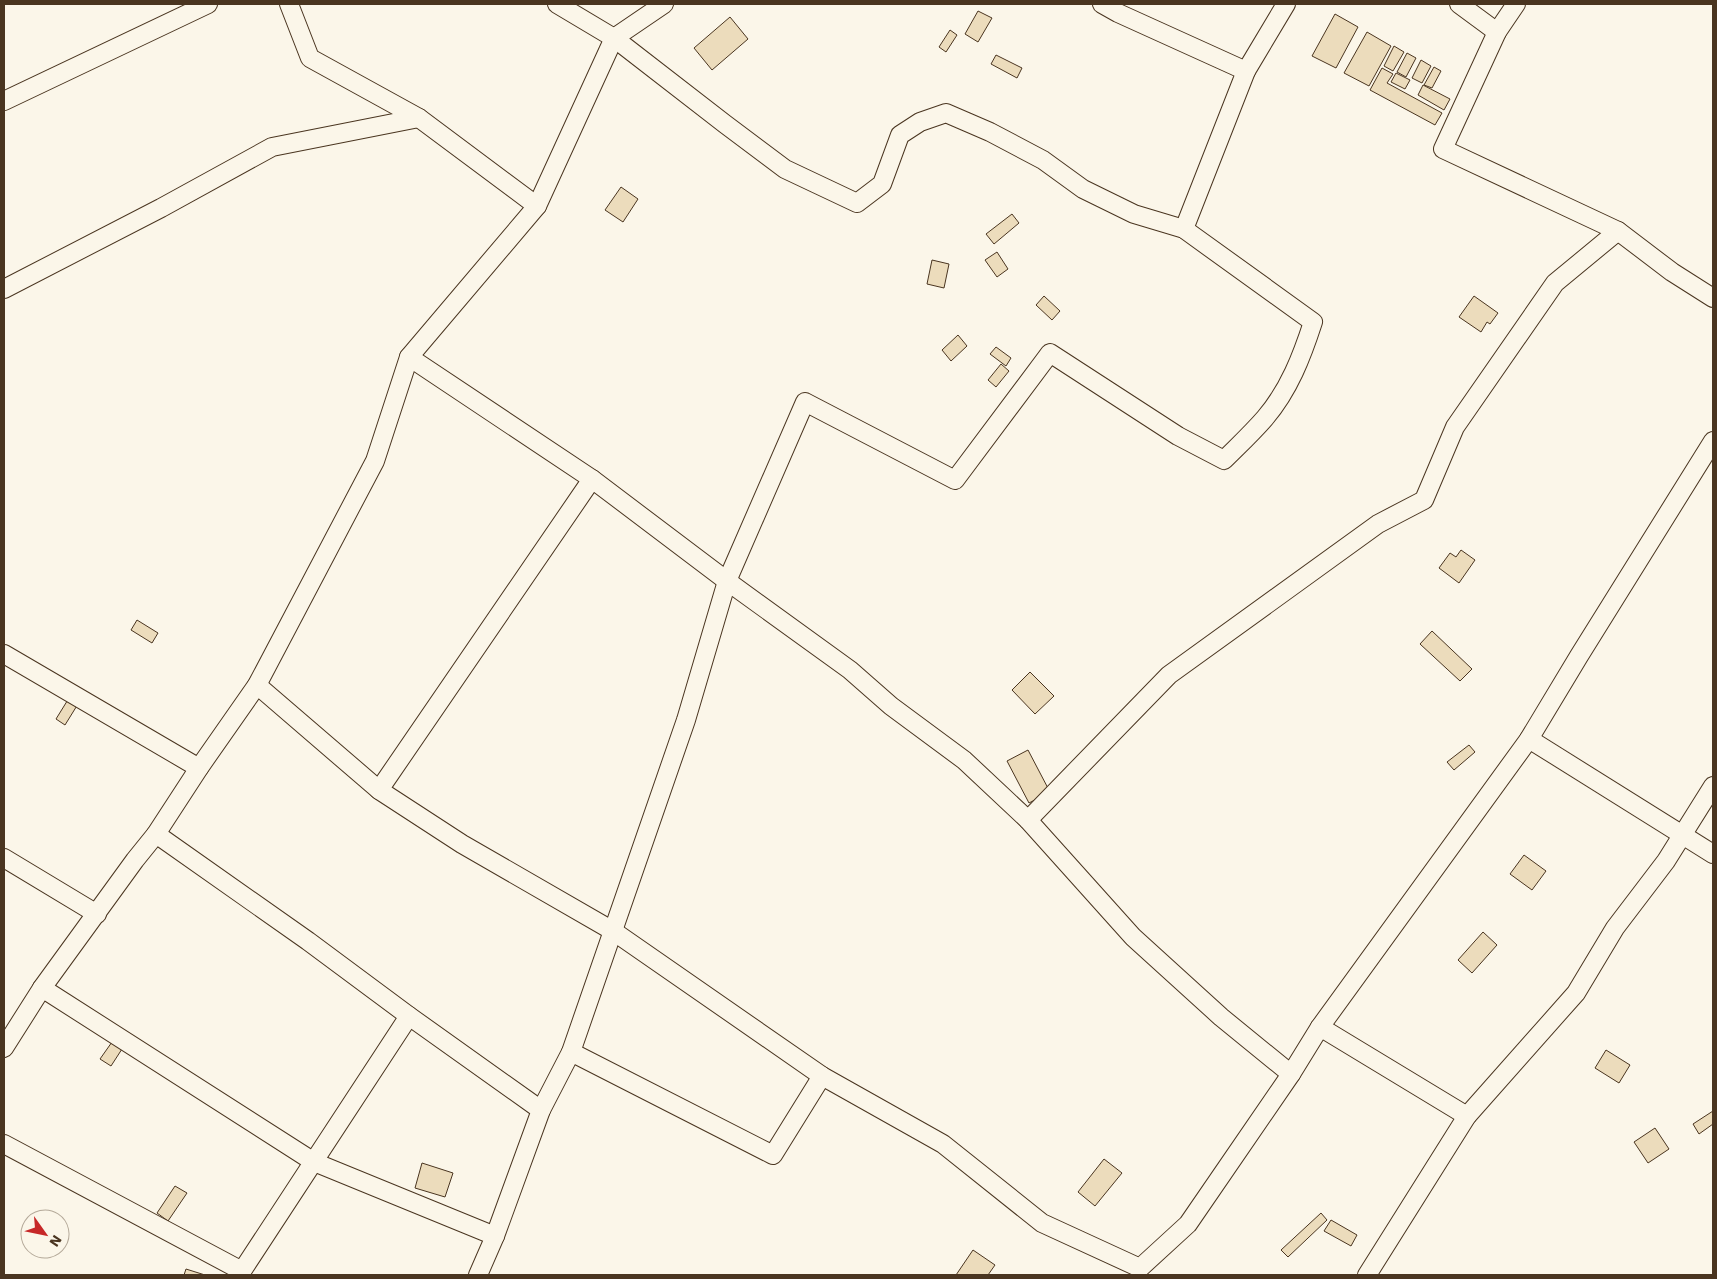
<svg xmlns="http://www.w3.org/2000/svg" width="1717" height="1279" viewBox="0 0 1717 1279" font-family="'Work Sans',sans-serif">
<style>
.building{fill:#ecdcbc;stroke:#4a3520}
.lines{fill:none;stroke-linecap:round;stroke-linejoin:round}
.minor-casing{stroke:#4a3520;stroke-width:20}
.minor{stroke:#fbf6e9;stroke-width:18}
</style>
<rect width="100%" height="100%" fill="#fbf6e9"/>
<!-- building -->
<g class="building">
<path d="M 978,11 L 992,18 L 978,42 L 965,34 Z"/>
<path d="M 1335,14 L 1358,27 L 1336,68 L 1312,56 Z"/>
<path d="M 730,17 L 748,39 L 712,70 L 694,48 Z"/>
<path d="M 950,30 L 957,35 L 946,52 L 939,47 Z"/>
<path d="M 1367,32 L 1391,46 L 1369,86 L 1344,73 Z"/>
<path d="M 1394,46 L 1404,52 L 1393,71 L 1384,66 Z"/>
<path d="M 1407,53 L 1416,58 L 1406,77 L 1397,72 Z"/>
<path d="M 996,55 L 1022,68 L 1017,78 L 991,64 Z"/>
<path d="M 1421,60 L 1431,66 L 1422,83 L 1412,78 Z"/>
<path d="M 1434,67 L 1441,71 L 1432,88 L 1424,85 Z"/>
<path d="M 1382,68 L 1393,74 L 1387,83 L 1442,113 L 1435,125 L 1370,90 Z"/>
<path d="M 1396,73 L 1410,80 L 1405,89 L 1391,82 Z"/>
<path d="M 1423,85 L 1450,99 L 1444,110 L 1418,95 Z"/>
<path d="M 621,187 L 638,199 L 623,222 L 605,210 Z"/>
<path d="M 1012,214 L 1019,223 L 994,244 L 986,234 Z"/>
<path d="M 997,252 L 1008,269 L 997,277 L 985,260 Z"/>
<path d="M 932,260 L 949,264 L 944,288 L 927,284 Z"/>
<path d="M 1044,296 L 1060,311 L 1052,320 L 1036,305 Z"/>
<path d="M 1474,296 L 1498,313 L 1490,324 L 1487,322 L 1481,332 L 1459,317 Z"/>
<path d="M 958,335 L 967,346 L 951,361 L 942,350 Z"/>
<path d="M 996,347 L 1011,358 L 1006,366 L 990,354 Z"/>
<path d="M 1001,364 L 1009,371 L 996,387 L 988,380 Z"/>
<path d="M 1461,550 L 1475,560 L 1459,583 L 1439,568 L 1450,553 L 1456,557 Z"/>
<path d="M 137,620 L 158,633 L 152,643 L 131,630 Z"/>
<path d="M 1432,631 L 1472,669 L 1460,681 L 1420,644 Z"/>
<path d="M 1030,672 L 1054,696 L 1035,714 L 1012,690 Z"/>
<path d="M 69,698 L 78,704 L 65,725 L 56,719 Z"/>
<path d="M 1469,745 L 1475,752 L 1454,770 L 1447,762 Z"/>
<path d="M 1028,750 L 1050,792 L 1029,803 L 1007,761 Z"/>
<path d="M 1524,855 L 1546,871 L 1532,890 L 1510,874 Z"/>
<path d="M 1483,932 L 1497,945 L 1472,973 L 1458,960 Z"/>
<path d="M 112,1042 L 122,1049 L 111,1066 L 100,1059 Z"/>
<path d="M 1606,1050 L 1630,1065 L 1619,1083 L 1595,1068 Z"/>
<path d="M 1713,1111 L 1713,1124 L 1699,1134 L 1693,1124 Z"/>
<path d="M 1655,1128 L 1669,1149 L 1648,1163 L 1634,1142 Z"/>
<path d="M 1104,1159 L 1122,1173 L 1095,1206 L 1078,1192 Z"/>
<path d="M 422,1163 L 453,1173 L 445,1197 L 415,1188 Z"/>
<path d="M 175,1186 L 187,1193 L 168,1221 L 157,1213 Z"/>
<path d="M 1321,1213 L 1327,1220 L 1288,1257 L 1281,1250 Z"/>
<path d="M 1331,1220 L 1357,1235 L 1351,1246 L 1324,1231 Z"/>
<path d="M 973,1250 L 995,1265 L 988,1275 L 956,1275 Z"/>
<path d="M 186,1269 L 205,1275 L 184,1275 Z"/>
</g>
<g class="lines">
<!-- minor casing -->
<g class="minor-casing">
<g id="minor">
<path d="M 289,4 L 310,58 L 419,118 L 537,206"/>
<path d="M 1102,4 L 1118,13 L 1246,71 L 1184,229"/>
<path d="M 1459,4 L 1497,32"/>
<path d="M 1516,4 L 1497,32 L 1443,149 L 1618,231 L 1672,272 L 1713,298"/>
<path d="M 1246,71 L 1286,4"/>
<path d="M 4,101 L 208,4"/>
<path d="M 4,289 L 161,208 L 272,147 L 419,118"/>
<path d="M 409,357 L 592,479 L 727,581 L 850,670 L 891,706 L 964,760 L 1028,820"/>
<path d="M 4,654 L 199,768"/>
<path d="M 257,685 L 379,790 L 592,479"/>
<path d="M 1529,739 L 1713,854"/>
<path d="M 379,790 L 462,844 L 613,931 L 822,1076 L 943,1144 L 1042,1223 L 1140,1268 L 1188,1224 L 1291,1074 L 1221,1017 L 1133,937 L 1028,820 L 1169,675 L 1378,524 L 1424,500 L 1455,427 L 1555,283 L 1618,231"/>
<path d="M 156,834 L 308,941 L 409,1016 L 541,1110"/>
<path d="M 4,858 L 97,914"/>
<path d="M 42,988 L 314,1162 L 495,1236"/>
<path d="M 1320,1027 L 1467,1116"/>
<path d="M 4,1048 L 42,988 L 135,860 L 156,834 L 199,768 L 257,685 L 375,461 L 409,357 L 537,206 L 614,38 L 664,4"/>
<path d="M 571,1052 L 773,1155 L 822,1076"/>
<path d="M 1291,1074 L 1320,1027 L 1529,739 L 1579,656 L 1713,441"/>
<path d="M 4,1144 L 242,1271 L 409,1016"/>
<path d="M 478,1275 L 495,1236 L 541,1110 L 571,1052 L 686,720 L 727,581 L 805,402 L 955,480 L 1050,353 L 1178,436 L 1224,460 C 1238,446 1252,433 1265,418 C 1289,390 1302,356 1313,322 L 1184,229 L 1134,214 L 1083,189 L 1043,160 L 990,132 L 946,113 L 920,122 L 900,135 L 882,184 L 857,203 L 785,169 L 725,124 L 614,38 L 557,4"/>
<path d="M 1367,1275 L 1467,1116 L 1576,993 L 1615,928 L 1666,861 L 1713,786"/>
</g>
</g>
<!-- minor -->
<use href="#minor" class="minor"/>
</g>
<!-- border -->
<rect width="1717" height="1279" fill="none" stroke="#4a3520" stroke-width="10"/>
<!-- north arrow -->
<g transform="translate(45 1234) rotate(123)"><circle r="24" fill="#fbf6e9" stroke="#b4a999"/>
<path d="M0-4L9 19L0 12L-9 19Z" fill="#c62828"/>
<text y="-8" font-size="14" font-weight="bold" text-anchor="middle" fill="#4a3520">N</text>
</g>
</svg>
